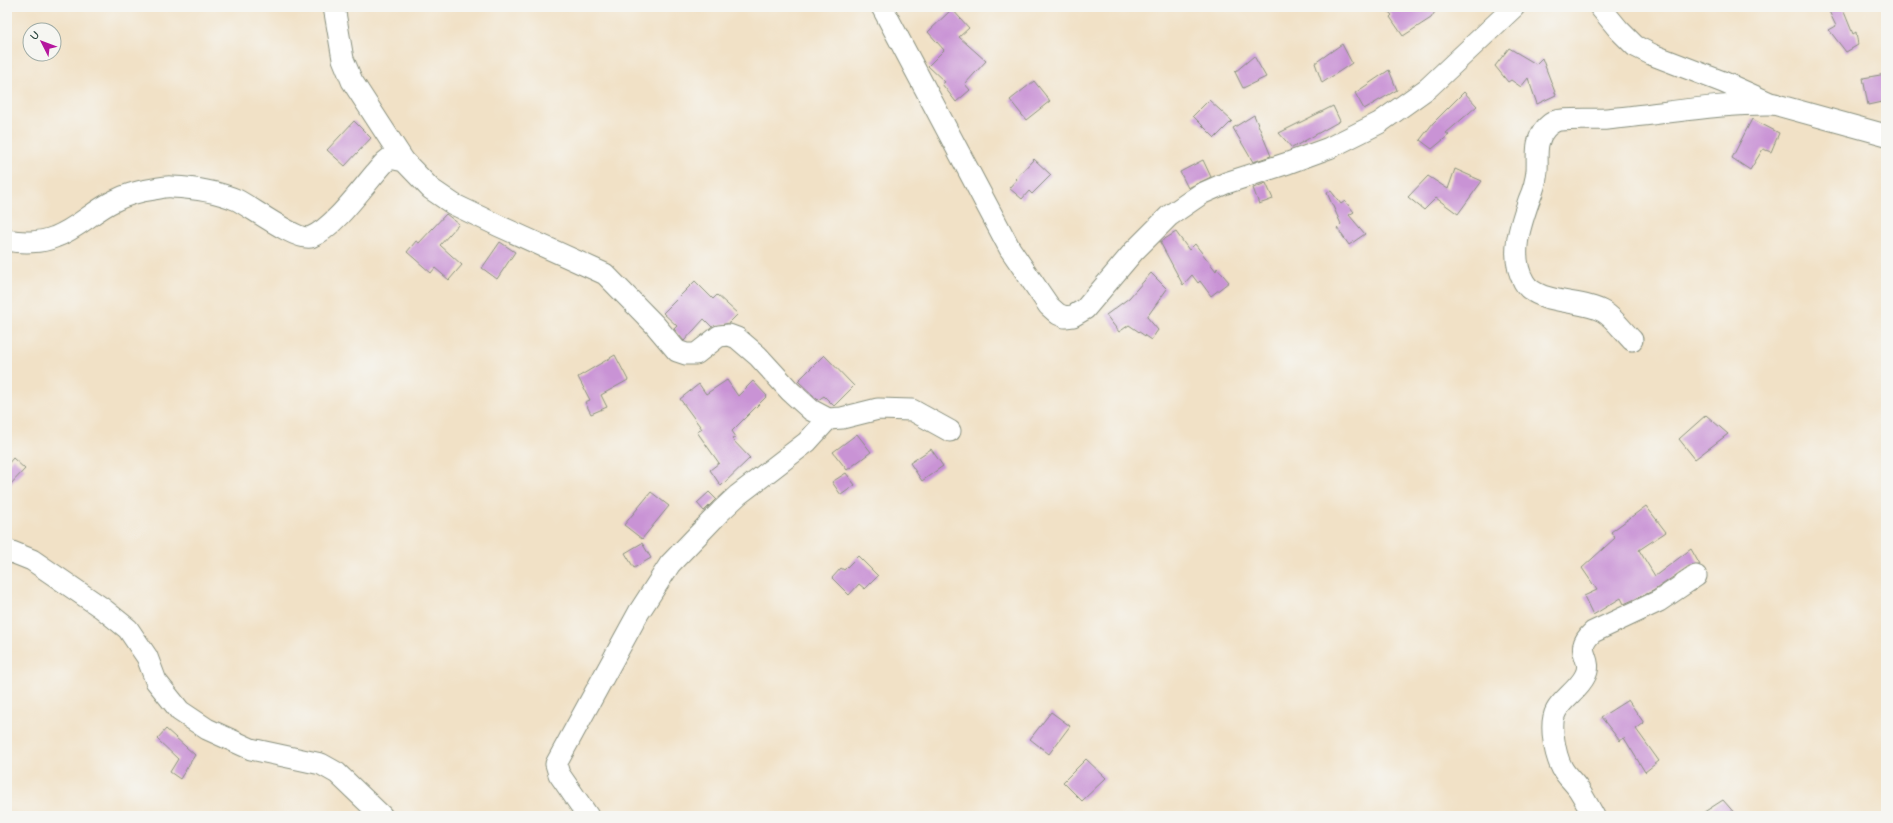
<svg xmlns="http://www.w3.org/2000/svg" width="1893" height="823" viewBox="0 0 1893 823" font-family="'Comic Neue',sans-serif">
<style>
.building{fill:#c993d5}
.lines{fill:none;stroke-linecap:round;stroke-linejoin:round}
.minor-casing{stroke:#888f7d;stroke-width:23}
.minor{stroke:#fff;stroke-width:21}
</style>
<rect width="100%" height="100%" fill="#f6f6f2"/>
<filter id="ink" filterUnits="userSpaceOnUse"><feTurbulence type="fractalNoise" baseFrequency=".025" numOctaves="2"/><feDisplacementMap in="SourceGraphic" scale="8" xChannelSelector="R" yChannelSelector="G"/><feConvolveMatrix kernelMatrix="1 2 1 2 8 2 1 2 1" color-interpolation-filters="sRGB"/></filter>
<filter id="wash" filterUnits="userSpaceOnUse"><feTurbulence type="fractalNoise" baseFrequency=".012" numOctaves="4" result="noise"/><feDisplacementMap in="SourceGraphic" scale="16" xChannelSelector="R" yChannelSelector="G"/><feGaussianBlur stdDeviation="0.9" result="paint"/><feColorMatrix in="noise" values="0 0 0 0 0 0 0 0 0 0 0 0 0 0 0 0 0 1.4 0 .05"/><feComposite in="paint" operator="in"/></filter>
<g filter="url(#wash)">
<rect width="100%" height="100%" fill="#f1e1c6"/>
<g id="blocks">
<!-- building -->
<g class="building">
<path d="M 1383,7 L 1438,7 L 1431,18 L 1403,36 L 1390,17 L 1392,15 Z"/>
<path d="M 1827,7 L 1842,7 L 1853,34 L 1856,32 L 1858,45 L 1846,52 L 1829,30 L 1836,26 Z"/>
<path d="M 952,9 L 969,28 L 959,37 L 986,61 L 965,84 L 970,90 L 956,102 L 942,84 L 945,82 L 928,66 L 944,50 L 928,32 Z"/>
<path d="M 1342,44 L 1352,63 L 1322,83 L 1315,63 Z"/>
<path d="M 1509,48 L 1536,64 L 1542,58 L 1556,95 L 1537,104 L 1528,78 L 1521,87 L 1511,80 L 1508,82 L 1495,66 Z"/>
<path d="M 1254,56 L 1266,77 L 1243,88 L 1235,72 Z"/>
<path d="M 1389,70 L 1397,90 L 1364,109 L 1355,93 Z"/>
<path d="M 1886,74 L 1886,101 L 1868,105 L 1863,78 Z"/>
<path d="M 1034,81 L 1050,101 L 1026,120 L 1010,100 Z"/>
<path d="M 1464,92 L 1477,106 L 1446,133 L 1449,135 L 1432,149 L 1420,140 L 1433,123 Z"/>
<path d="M 1209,100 L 1232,121 L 1215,138 L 1193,116 Z"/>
<path d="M 1333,106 L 1340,121 L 1292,148 L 1279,133 Z"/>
<path d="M 1254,115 L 1271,156 L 1253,162 L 1233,128 Z"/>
<path d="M 1752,119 L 1779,133 L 1771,152 L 1763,149 L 1750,170 L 1732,158 Z"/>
<path d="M 354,121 L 371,138 L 345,166 L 327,150 Z"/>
<path d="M 1034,159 L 1051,175 L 1032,194 L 1029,191 L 1022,199 L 1009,188 L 1017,179 L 1016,178 Z"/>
<path d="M 1203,160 L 1211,177 L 1188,188 L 1180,172 Z"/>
<path d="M 1455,169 L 1482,181 L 1458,214 L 1436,198 L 1424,210 L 1408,197 L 1428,176 L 1448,189 Z"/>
<path d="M 1266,183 L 1273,199 L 1259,204 L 1253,188 Z"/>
<path d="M 1331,191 L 1341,204 L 1345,201 L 1354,212 L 1349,215 L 1365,234 L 1349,245 L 1337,228 L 1341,224 L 1327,193 Z"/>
<path d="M 446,214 L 459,224 L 440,245 L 462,265 L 449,280 L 435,268 L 431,273 L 407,252 L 416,241 L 419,243 Z"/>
<path d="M 1176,232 L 1189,250 L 1195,244 L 1216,271 L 1217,268 L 1229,282 L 1211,296 L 1200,281 L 1198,283 L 1192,275 L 1183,285 L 1160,242 Z"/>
<path d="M 500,242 L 515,252 L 497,279 L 482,268 Z"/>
<path d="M 1151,273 L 1167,289 L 1147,317 L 1158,330 L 1151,340 L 1129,325 L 1119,332 L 1106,315 L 1129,298 Z"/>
<path d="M 695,281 L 713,299 L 717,295 L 738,314 L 729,323 L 712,327 L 704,319 L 684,341 L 674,329 L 677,326 L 663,313 Z"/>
<path d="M 615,355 L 628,380 L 601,395 L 607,407 L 591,414 L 585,402 L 590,400 L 578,377 Z"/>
<path d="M 824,355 L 854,386 L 834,406 L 824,396 L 818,400 L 798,381 Z"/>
<path d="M 727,380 L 738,396 L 753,381 L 767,396 L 732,431 L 736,437 L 732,439 L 750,458 L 721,486 L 710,470 L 719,463 L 697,432 L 702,429 L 680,399 L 699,384 L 706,394 Z"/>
<path d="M 1706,415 L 1728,434 L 1695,459 L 1679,439 Z"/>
<path d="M 857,434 L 871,452 L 847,470 L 833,452 Z"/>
<path d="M 931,449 L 943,466 L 922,481 L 910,463 Z"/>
<path d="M 13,458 L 25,469 L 7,488 L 7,465 Z"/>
<path d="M 846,473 L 855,485 L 841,495 L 832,482 Z"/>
<path d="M 651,492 L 669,506 L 642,539 L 624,525 Z"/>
<path d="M 709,492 L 716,499 L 704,511 L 697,503 Z"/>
<path d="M 1646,506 L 1666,532 L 1639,550 L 1655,576 L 1691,549 L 1700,565 L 1689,566 L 1653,591 L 1624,604 L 1621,598 L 1593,615 L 1584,596 L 1597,590 L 1582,568 L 1615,538 L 1611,532 Z"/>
<path d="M 642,543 L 651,558 L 634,568 L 625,553 Z"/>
<path d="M 858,556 L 878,576 L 865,589 L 859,584 L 849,595 L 832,578 L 841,568 L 844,570 Z"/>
<path d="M 1628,700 L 1644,723 L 1636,729 L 1659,761 L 1645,772 L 1624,738 L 1620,741 L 1601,717 Z"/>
<path d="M 1051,712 L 1070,726 L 1049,754 L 1030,739 Z"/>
<path d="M 166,729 L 195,755 L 180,779 L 170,772 L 178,759 L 157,739 Z"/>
<path d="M 1086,759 L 1106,778 L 1082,801 L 1063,782 Z"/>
<path d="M 1723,800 L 1737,816 L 1698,816 Z"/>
</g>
</g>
</g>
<g filter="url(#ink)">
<use href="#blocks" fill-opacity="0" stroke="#888f7d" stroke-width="1"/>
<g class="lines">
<!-- minor casing -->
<g class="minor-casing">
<g id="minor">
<path d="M 334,7 L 343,59 L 352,81 L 404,161"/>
<path d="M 882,7 L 1010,249 L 1049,306 L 1058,314 L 1065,317 L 1073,316 L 1085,309 L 1134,251 L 1169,216 L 1201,194 L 1226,183 L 1288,163 L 1329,148 L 1379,123 L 1428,88 L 1514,7"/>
<path d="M 1600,7 L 1619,30 L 1635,46 L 1653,55 L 1723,82 L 1770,103 L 1886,135"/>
<path d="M 7,240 C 22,243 41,243 55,237 C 77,229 93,211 114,201 C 127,194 140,191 154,189 C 160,188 166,186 172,187 C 194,188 216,191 237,200 C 251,207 298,242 311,237 C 336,227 366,182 385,162 L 390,158 L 404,161 L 431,189 L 453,204 L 499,226 L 605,274 L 655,325 L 677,351 L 686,354 L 696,354 L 719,336 L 729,335 L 737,338 L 758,356 L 790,391 L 811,410 L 828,419 L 842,418 L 878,409 L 912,410 L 950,431"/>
<path d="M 1632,340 C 1623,331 1614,318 1604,312 C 1583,299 1537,305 1524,282 C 1509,256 1520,226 1529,200 C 1533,191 1536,181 1537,171 C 1538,156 1534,141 1546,128 C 1548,126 1553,122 1556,121 C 1564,118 1596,120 1607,119 C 1663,114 1718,103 1775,104"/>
<path d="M 7,550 L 32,560 L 102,608 L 128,629 L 147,657 L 156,681 L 180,711 L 207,729 L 251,749 L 321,764 L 337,773 L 382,816"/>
<path d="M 588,816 L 559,774 L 556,764 L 639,612 L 670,564 L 721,511 L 738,495 L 807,442 L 828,419"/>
<path d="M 1594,816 C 1589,807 1584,798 1579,790 C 1574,782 1566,776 1562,768 C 1555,755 1549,724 1556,711 C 1562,699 1579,689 1585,676 C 1595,657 1571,652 1593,632 L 1659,601 L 1696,576"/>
</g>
</g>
<!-- minor -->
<use href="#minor" class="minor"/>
</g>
</g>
<!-- margin -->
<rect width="1893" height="823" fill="none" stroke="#f6f6f2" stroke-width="24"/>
<!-- north arrow -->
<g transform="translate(42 42) rotate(312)"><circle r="19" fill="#f6f6f2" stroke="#a0aca6"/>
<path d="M0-3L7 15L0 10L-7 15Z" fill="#b5179e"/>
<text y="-6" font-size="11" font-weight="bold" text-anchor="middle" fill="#1f3d34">U</text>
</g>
</svg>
